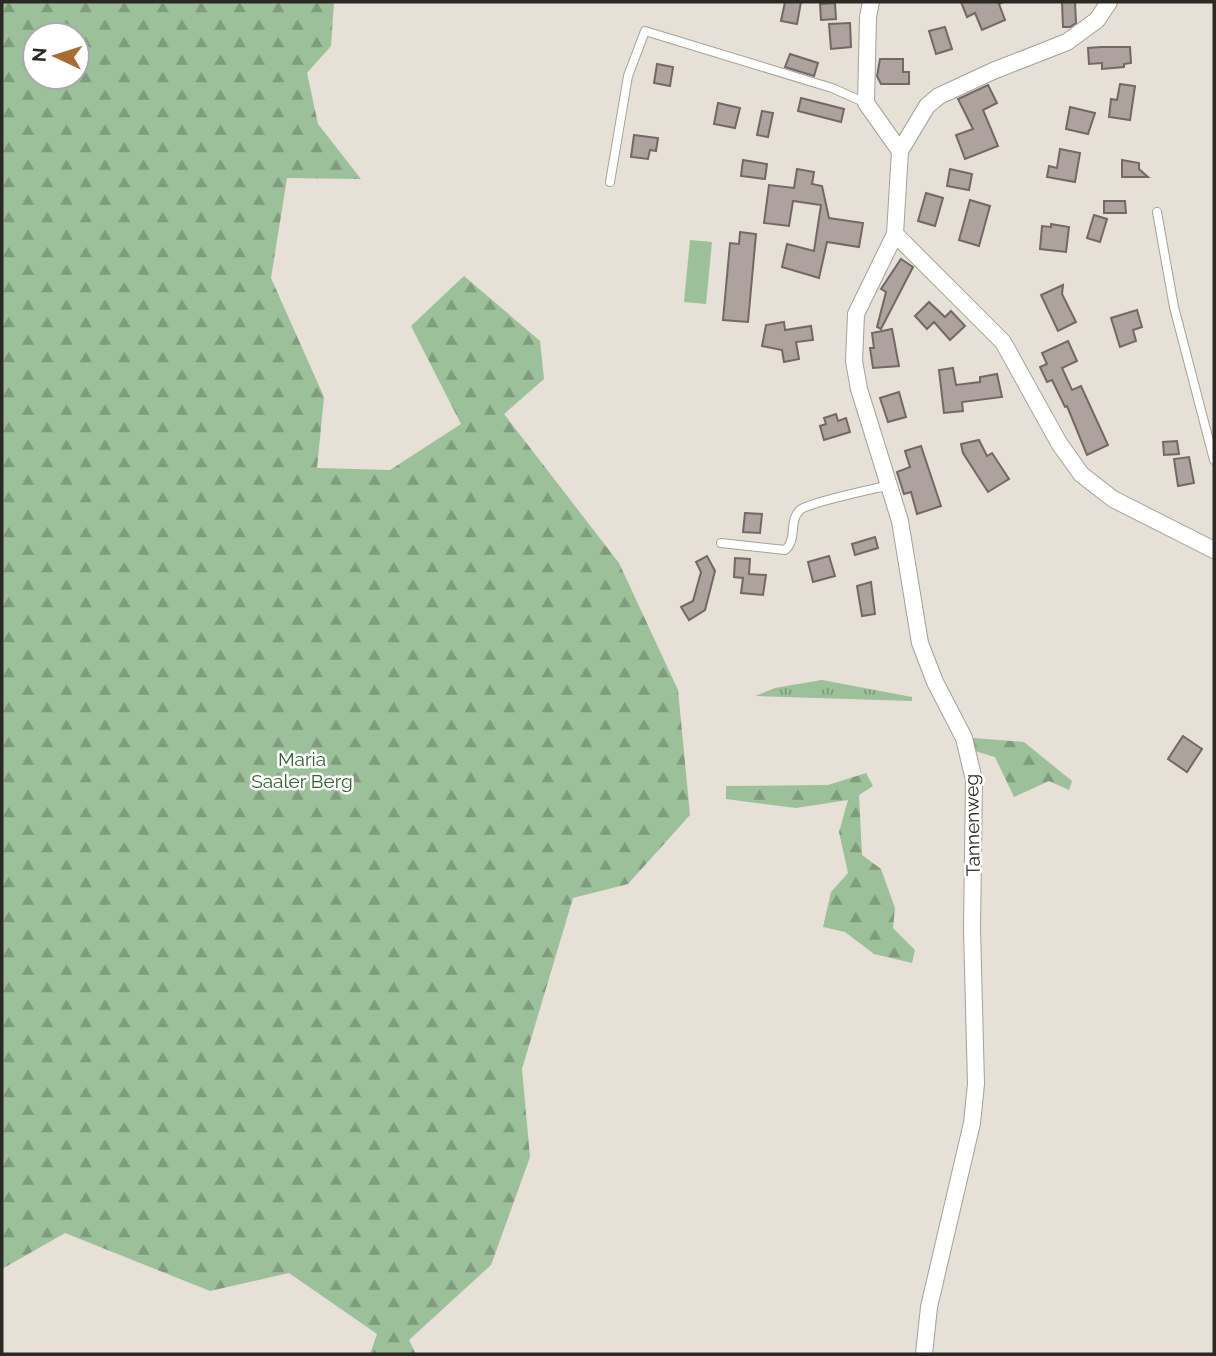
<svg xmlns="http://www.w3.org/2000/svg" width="1216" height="1356" viewBox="0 0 1216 1356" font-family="Raleway,sans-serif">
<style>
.grass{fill:url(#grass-tufts)}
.forest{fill:url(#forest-firs);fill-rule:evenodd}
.pitch{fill:#9cc099}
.building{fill:#ada29d;stroke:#736864;stroke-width:2}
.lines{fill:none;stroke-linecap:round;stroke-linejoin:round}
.service-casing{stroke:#a6a097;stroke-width:10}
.minor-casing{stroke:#a6a097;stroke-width:18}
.service{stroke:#fff;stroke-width:8}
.minor{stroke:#fff;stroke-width:16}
.labels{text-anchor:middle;stroke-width:5;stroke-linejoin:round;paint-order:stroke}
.park-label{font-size:19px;fill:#2c6429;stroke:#fff}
.street-label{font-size:19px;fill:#2c2925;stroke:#fff}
</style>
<defs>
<pattern id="grass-tufts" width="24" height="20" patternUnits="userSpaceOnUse" patternTransform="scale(1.75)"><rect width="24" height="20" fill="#9cc099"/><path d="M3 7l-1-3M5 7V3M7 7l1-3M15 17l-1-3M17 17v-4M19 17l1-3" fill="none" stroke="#7f9c7d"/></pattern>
<pattern id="forest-firs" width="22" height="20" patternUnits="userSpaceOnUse" patternTransform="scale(1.75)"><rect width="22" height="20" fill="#9cc099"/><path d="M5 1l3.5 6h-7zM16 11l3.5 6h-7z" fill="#7f9c7d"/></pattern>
</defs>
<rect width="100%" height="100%" fill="#e6e0d6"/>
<!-- grass -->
<path class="grass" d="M 822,680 L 912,697 L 912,701 L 755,696 L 775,688 Z"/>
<!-- forest -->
<g class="forest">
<path d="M 2,2 L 334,2 L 331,46 L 307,73 L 318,124 L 361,179 L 287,178 L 271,278 L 324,397 L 317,468 L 390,470 L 461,424 L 411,326 L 464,276 L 540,341 L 544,379 L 504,414 L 619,563 L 678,690 L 690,815 L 628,884 L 573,898 L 522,1069 L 530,1157 L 491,1265 L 409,1340 L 416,1354 L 370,1354 L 377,1334 L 289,1273 L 210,1291 L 65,1233 L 2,1269 ZM 35,35 L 77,35 L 77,77 L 35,77 Z"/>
<path d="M 973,738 L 1024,742 L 1072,781 L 1069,790 L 1049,781 L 1014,797 L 995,757 L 975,751 Z"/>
<path d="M 866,773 L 873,786 L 859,795 L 862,855 L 881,869 L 895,908 L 893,928 L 915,950 L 912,963 L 874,954 L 845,932 L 823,927 L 831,892 L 848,873 L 839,832 L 848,800 L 796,808 L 726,799 L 726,786 L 828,785 Z"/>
</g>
<!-- pitch -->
<path class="pitch" d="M 690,240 L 712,242 L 706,304 L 684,302 Z"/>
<!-- building -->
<g class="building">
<path d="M 785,2 L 801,2 L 797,24 L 781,21 Z"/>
<path d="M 961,2 L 1003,2 L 999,4 L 1005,20 L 982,30 L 975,13 L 967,17 Z"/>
<path d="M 1062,2 L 1075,2 L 1076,23 L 1070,27 L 1063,27 Z"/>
<path d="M 835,3 L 836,19 L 821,20 L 820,4 Z"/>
<path d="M 850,23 L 851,47 L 831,49 L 829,24 Z"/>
<path d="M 945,27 L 952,49 L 936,54 L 929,31 Z"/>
<path d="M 1101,47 L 1130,47 L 1131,63 L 1124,64 L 1124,67 L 1102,69 L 1102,63 L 1089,64 L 1088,48 Z"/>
<path d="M 790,54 L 818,63 L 814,76 L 785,67 Z"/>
<path d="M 880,59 L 903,59 L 903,72 L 909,72 L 909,84 L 881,84 L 877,76 Z"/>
<path d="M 657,64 L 673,67 L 670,86 L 654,83 Z"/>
<path d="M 1120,84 L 1135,86 L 1130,120 L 1109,117 L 1111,99 L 1117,100 Z"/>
<path d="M 988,85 L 997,103 L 983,110 L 998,146 L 965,159 L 956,135 L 973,129 L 958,99 Z"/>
<path d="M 801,98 L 844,109 L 841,122 L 798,111 Z"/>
<path d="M 718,103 L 740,108 L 735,128 L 714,124 Z"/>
<path d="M 1070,107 L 1095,113 L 1088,134 L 1066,129 Z"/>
<path d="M 762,111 L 773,113 L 768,137 L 757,135 Z"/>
<path d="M 634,135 L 658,138 L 656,151 L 650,150 L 648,159 L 631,157 Z"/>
<path d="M 1060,149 L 1080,153 L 1075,182 L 1047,177 L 1049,166 L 1057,168 Z"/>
<path d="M 743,160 L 767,164 L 765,179 L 741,176 Z"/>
<path d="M 1122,160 L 1139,163 L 1139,169 L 1148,177 L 1122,177 Z"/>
<path d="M 797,169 L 814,172 L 812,184 L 822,186 L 829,218 L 863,223 L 859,247 L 827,242 L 819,278 L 782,267 L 787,244 L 814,251 L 821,205 L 793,201 L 789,226 L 764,223 L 769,185 L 794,188 Z"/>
<path d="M 950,169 L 972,174 L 969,190 L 947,186 Z"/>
<path d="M 926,193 L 943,198 L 935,226 L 918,221 Z"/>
<path d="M 970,200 L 990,206 L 979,246 L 959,240 Z"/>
<path d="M 1104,201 L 1125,201 L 1126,213 L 1104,213 Z"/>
<path d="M 1094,215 L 1107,219 L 1100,242 L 1087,238 Z"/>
<path d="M 1051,224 L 1069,227 L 1066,252 L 1040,249 L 1042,226 L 1051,227 Z"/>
<path d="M 740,232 L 756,234 L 748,322 L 723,320 L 730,243 L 739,244 Z"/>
<path d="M 901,259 L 913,267 L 881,329 L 877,327 L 886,292 L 881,289 Z"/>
<path d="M 1063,285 L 1062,294 L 1076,322 L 1058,331 L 1041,295 Z"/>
<path d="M 929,302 L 945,317 L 951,311 L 965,326 L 950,340 L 934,322 L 927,329 L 915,316 Z"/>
<path d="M 1137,310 L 1142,327 L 1133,330 L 1136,341 L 1120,347 L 1111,318 Z"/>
<path d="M 784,322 L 785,330 L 811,326 L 813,340 L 796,342 L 799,359 L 784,362 L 782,350 L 762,346 L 766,325 Z"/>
<path d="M 892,329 L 899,366 L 873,368 L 870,348 L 874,348 L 872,333 Z"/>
<path d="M 1068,341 L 1077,361 L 1062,368 L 1072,390 L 1081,386 L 1108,445 L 1087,455 L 1067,406 L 1065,407 L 1052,380 L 1047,382 L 1040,367 L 1047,364 L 1042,353 Z"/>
<path d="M 953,368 L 956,385 L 980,382 L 980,377 L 997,374 L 1002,397 L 962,402 L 963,411 L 944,413 L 939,370 Z"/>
<path d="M 899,392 L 906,417 L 888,422 L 880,398 Z"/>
<path d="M 836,414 L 838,421 L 846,418 L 850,432 L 824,440 L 820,426 L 826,424 L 824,418 Z"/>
<path d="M 979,440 L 987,456 L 992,453 L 1009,479 L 988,492 L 963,453 L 961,444 Z"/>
<path d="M 1177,441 L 1179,454 L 1164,455 L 1163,442 Z"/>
<path d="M 921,446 L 941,506 L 917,514 L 911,492 L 904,494 L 897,472 L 910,467 L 905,451 Z"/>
<path d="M 1189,457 L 1194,483 L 1178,486 L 1174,459 Z"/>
<path d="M 745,513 L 762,514 L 760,533 L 743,532 Z"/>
<path d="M 875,537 L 878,548 L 855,555 L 852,544 Z"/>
<path d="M 707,556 L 715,571 L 705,610 L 689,620 L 681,607 L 693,601 L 701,572 L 696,562 Z"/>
<path d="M 829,556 L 835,576 L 813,582 L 808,562 Z"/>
<path d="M 735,558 L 750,559 L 749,574 L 766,575 L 763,595 L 741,593 L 743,578 L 734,577 Z"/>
<path d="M 871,582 L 875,614 L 862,616 L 857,586 Z"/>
<path d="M 1183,736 L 1202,749 L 1187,772 L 1168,759 Z"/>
</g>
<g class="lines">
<!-- service casing -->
<g class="service-casing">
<g id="service">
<path d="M 610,182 L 628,76 L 645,31 L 832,88 L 866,103"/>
<path d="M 1157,212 L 1174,307 L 1214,460"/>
<path d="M 721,543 L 785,550 C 798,539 788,521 800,510 C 807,503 874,489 890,485"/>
</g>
</g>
<!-- minor casing -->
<g class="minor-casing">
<g id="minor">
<path d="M 871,2 L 868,17 L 866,103 L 900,151"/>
<path d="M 895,234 L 1003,342 L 1059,443 L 1081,474 L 1113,499 L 1214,550"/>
<path d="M 924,1354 L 929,1307 L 972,1123 L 976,1084 L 972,929 L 974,780 L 964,738 L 935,682 L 920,643 L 900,521 L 859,389 L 854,361 L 856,314 L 895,234 L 900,151 L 927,106 L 939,96 L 993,71 L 1067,42 L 1097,20 L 1109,2"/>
</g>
</g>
<!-- service -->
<use href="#service" class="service"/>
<!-- minor -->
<use href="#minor" class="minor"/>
</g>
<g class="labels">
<!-- park labels -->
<g class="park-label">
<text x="302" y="766">Maria<tspan x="302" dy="22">Saaler Berg</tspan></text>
</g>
<!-- street labels -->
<g class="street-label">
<text transform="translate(972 825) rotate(-91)" y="7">Tannenweg</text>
</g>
</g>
<!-- border -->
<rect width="1216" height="1356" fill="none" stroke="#2c2925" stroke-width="7"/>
<!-- north arrow -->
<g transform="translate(56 56) rotate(274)"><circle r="33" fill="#ffffff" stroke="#aba9a8" stroke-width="2"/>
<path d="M0-5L12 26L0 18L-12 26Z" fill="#a86b30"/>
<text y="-10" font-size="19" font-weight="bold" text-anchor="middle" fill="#2c2925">N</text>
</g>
</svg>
